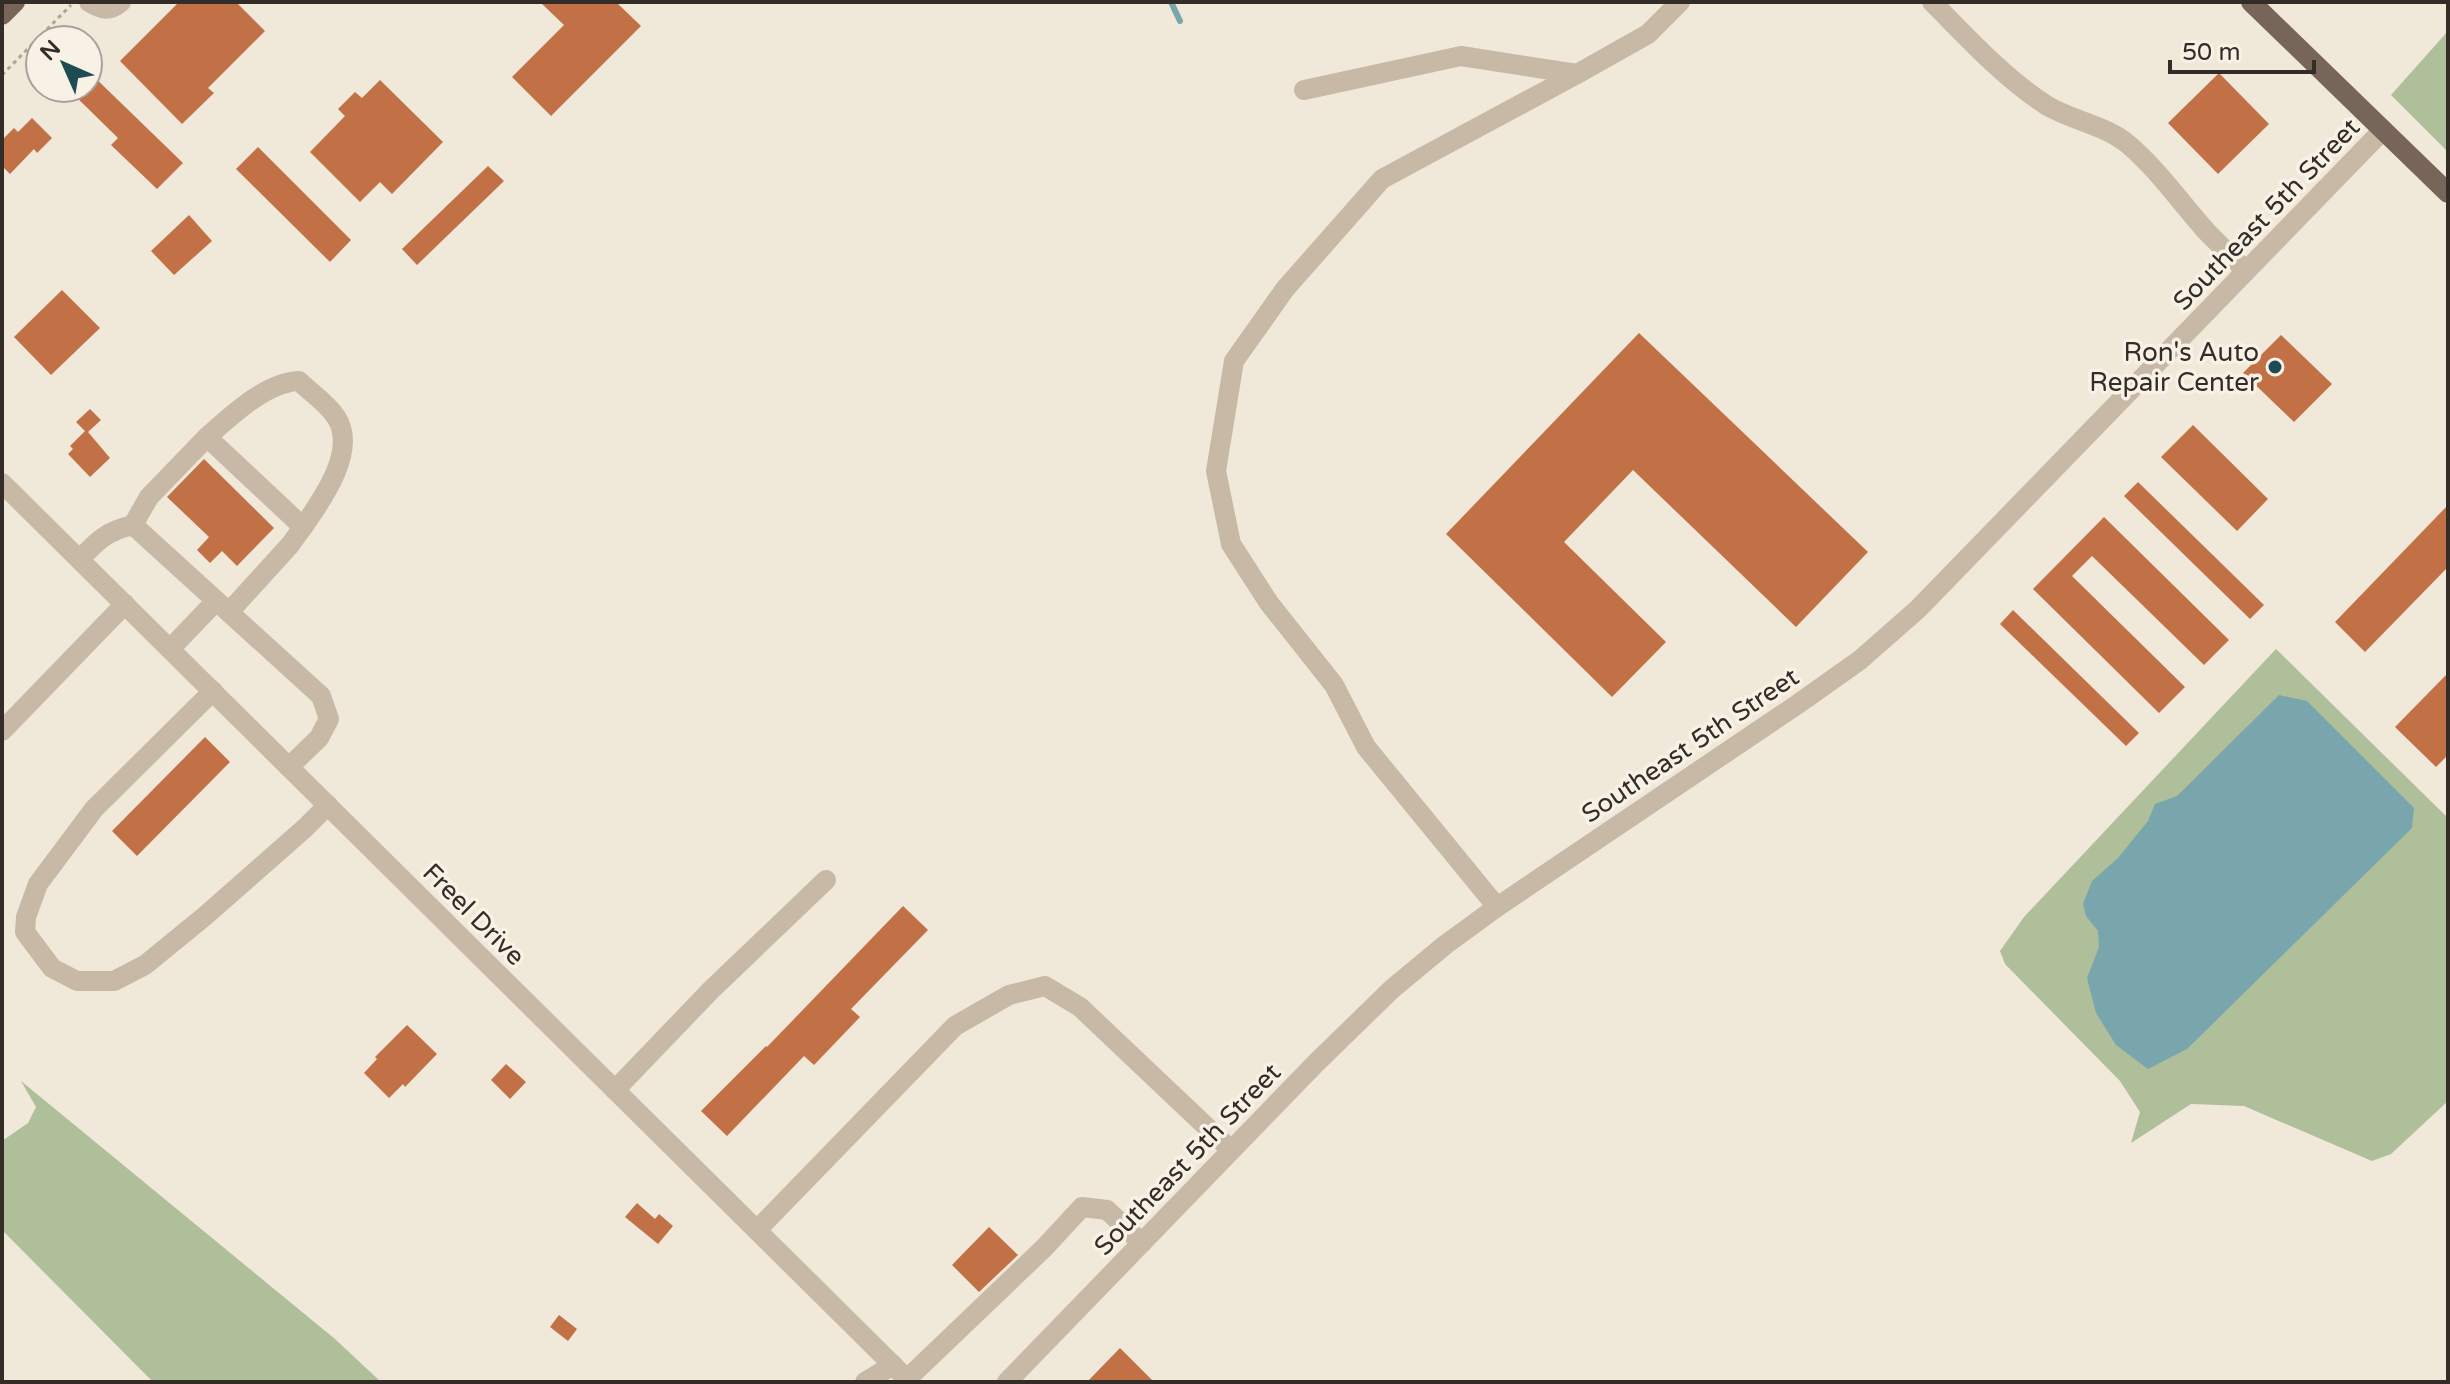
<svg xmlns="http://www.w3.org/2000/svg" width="2450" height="1384" viewBox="0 0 2450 1384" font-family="'Varela Round',sans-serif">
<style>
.green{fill:#afbf9a}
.water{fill:#79a5ac}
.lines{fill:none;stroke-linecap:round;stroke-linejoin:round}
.stream{stroke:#79a5ac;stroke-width:6}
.building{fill:#c27046}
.path{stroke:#b3a390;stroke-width:3;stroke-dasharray:4 4;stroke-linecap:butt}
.minor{stroke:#c8b9a6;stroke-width:20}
.major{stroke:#766558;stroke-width:20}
.poi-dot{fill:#1e4b54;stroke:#f8f1e5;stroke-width:3}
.labels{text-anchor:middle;stroke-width:7;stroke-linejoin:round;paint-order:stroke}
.street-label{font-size:26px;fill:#342c27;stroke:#f8f1e5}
.poi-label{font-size:26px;fill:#342c27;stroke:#f8f1e5;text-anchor:end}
</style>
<rect width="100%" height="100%" fill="#f0e8d9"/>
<!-- green -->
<g class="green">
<path d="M 2448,31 L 2448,152 L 2391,95 Z"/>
<path d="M 2276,649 L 2448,818 L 2448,1101 L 2391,1154 L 2372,1161 L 2244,1106 L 2191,1104 L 2131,1143 L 2140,1112 L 2120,1081 L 2005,964 L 2000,951 L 2024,917 Z"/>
<path d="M 21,1081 L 335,1339 L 381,1382 L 153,1382 L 2,1230 L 2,1141 L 28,1123 L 36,1107 Z"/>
</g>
<!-- water -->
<path class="water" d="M 2279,695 L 2307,701 L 2414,808 L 2412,828 L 2187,1049 L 2148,1069 L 2116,1045 L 2096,1013 L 2087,978 L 2099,947 L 2098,931 L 2086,916 L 2083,904 L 2092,881 L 2118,858 L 2148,821 L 2155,804 L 2177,796 Z"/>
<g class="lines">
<!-- stream -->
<path class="stream" d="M 1171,2 L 1180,21"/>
</g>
<!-- building -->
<g class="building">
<path d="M 179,2 L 236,2 L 265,31 L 208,88 L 214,93 L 182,124 L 120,61 Z"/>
<path d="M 540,2 L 616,2 L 641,26 L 551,116 L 512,77 L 564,25 Z"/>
<path d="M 88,71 L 183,163 L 157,189 L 111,145 L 118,138 L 67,88 L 88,88 Z"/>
<path d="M 2219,73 L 2269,124 L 2218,174 L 2168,123 Z"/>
<path d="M 380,80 L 443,142 L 392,194 L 380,182 L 360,202 L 310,152 L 345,116 L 338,109 L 355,92 L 362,98 Z"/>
<path d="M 32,118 L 52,138 L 37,153 L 34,149 L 10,174 L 2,166 L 2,140 L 14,128 L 18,132 Z"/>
<path d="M 258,147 L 351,240 L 330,262 L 236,169 Z"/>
<path d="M 488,166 L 504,181 L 417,265 L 402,249 Z"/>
<path d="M 189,215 L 212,241 L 174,275 L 151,251 Z"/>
<path d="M 62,290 L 100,328 L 51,375 L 14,337 Z"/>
<path d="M 1639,333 L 1868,552 L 1796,627 L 1633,470 L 1564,542 L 1666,642 L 1612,697 L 1446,534 Z"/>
<path d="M 2281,335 L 2332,384 L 2294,422 L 2243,373 Z"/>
<path d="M 90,409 L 101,420 L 88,432 L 110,458 L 90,477 L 68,454 L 73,449 L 70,446 L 85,431 L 76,422 Z"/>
<path d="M 2193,425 L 2268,499 L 2237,531 L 2161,457 Z"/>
<path d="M 204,459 L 274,528 L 237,566 L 222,551 L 210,563 L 197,550 L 209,537 L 167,497 Z"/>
<path d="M 2138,482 L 2264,605 L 2250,619 L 2124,496 Z"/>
<path d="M 2448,505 L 2448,567 L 2365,652 L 2335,622 Z"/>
<path d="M 2104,517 L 2229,640 L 2204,665 L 2092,556 L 2072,576 L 2185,687 L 2159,713 L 2033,589 Z"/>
<path d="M 2013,610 L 2139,733 L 2126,746 L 2000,624 Z"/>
<path d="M 2448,673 L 2448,755 L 2436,767 L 2395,727 Z"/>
<path d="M 205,737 L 230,762 L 137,856 L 112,831 Z"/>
<path d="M 903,906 L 928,930 L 851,1009 L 860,1017 L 814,1065 L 804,1056 L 727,1136 L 701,1111 L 766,1046 L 767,1047 Z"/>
<path d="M 407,1025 L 437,1054 L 405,1087 L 403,1084 L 389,1098 L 364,1073 L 377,1059 L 375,1057 Z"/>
<path d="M 506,1064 L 526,1082 L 510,1099 L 491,1080 Z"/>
<path d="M 637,1203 L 655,1219 L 659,1214 L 673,1226 L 658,1244 L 625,1217 Z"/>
<path d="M 989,1227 L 1018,1255 L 979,1292 L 952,1265 Z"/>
<path d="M 559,1315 L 577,1329 L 568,1341 L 550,1327 Z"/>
<path d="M 1120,1348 L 1154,1382 L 1087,1382 Z"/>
</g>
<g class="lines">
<!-- path -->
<path class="path" d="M 2,75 L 71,5"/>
<!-- minor -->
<g class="minor">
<path d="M 89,2 C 102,10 109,12 121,2"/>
<path d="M 1932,2 C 1968,38 2003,77 2046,105 C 2072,121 2106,125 2129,145 C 2159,171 2181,203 2207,232 C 2220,245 2233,258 2246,271"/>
<path d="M 1304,90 L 1461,56 L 1577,74 L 1648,34 L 1680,2"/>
<path d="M 207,437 C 231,416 266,382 299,381 C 310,392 327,403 336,417 C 358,450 322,500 303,527"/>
<path d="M 2,483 L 910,1382"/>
<path d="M 133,525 L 149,497 L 207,437 L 303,527 L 290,545 L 229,612"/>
<path d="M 80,559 C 98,540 107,531 133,525 L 321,696 L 329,719 L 319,738 L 289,767"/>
<path d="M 170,649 L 216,601"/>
<path d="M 213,691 L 94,809 L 38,884 L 26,917 L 25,932 L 52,968 L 77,981 L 114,981 L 145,965 L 205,916 L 305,828 L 328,805"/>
<path d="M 2,731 L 125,604"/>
<path d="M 1497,907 L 1366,747 L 1334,685 L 1269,603 L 1231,544 L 1216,471 L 1234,361 L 1285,289 L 1382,179 L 1577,74"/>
<path d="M 615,1090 L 711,990 L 826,880"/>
<path d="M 757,1230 L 955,1026 L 1009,995 L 1045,986 L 1080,1007 L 1231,1150"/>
<path d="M 907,1379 L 1044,1248 L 1082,1207 L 1107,1210 L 1142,1243"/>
<path d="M 865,1382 L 893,1365"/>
<path d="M 1007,1382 L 1316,1063 L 1392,989 L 1445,945 L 1497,907 L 1798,704 L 1860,660 L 1918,609 L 2383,130"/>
</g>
<!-- major -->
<g class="major">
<path d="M 2251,2 L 2448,193"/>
<path d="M 2,15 L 15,2"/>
</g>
</g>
<!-- markers -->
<circle class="poi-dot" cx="2275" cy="367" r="8"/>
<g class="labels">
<!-- street labels -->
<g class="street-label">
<text transform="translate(2266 214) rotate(-46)" y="9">Southeast 5th Street</text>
<text transform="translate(1690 745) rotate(-34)" y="9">Southeast 5th Street</text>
<text transform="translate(474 914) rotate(45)" y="9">Freel Drive</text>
<text transform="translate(1187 1159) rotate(-46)" y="9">Southeast 5th Street</text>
</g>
<!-- poi labels -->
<g class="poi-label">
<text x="2259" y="361">Ron's Auto<tspan x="2259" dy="30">Repair Center</tspan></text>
</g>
</g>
<!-- border -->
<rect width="2450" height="1384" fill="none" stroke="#342c27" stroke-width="8"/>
<!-- north arrow -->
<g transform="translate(64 64) rotate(315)"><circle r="38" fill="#f8f1e5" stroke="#aaa299" stroke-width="2"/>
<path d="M0-6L14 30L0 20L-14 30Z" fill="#1e4b54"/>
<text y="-12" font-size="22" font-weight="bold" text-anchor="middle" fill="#342c27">N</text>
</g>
<!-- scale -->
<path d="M2170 60v12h144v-12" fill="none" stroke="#342c27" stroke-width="4"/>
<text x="2182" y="60" font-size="24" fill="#342c27" stroke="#f8f1e5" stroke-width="6" paint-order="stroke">50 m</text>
</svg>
